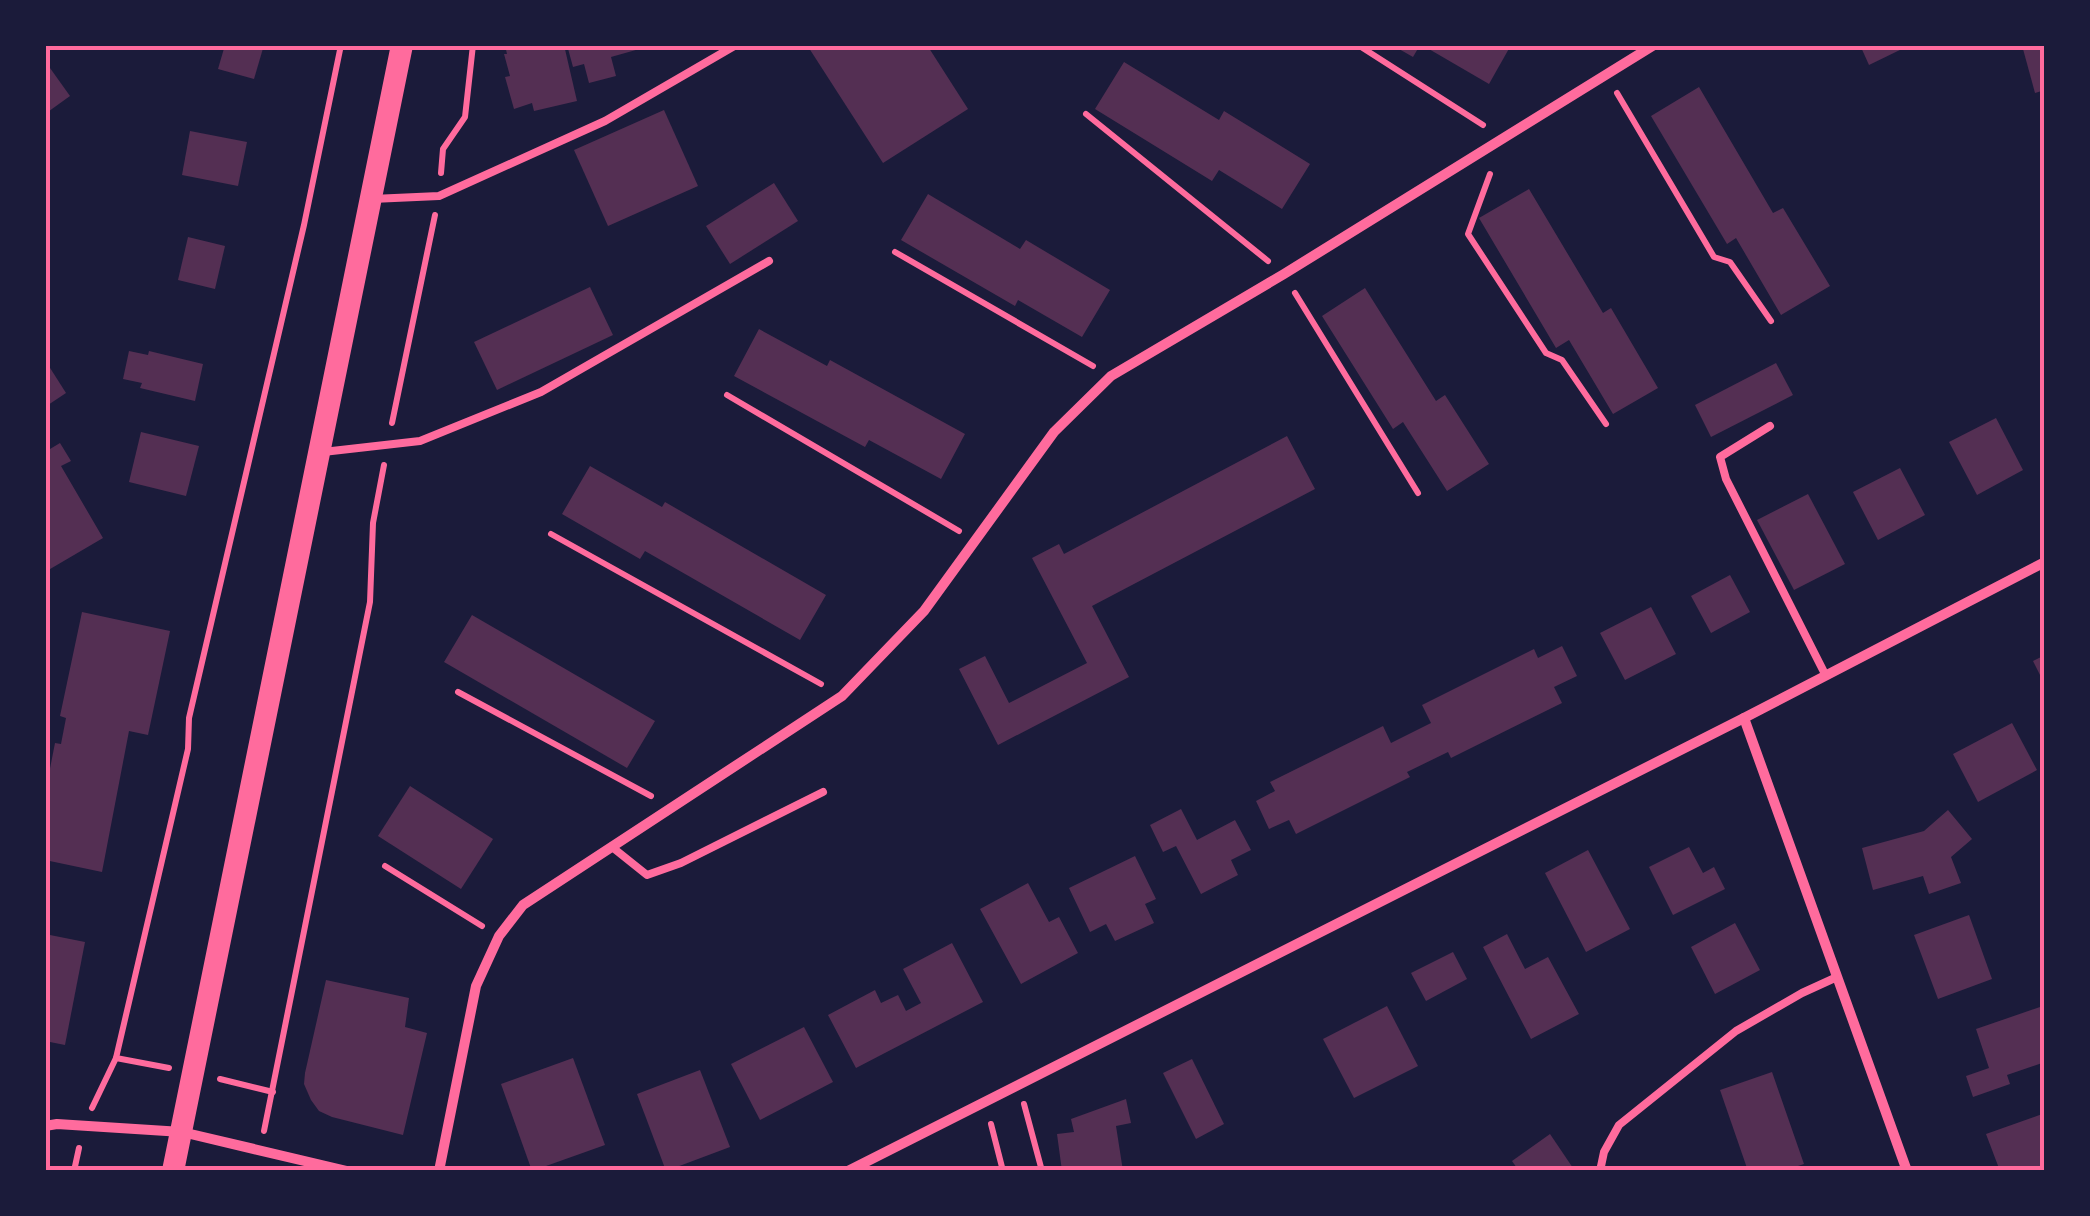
<svg xmlns="http://www.w3.org/2000/svg" width="2090" height="1216" viewBox="0 0 2090 1216" font-family="Signika,sans-serif">
<style>
.building{fill:#542f53}
.lines{fill:none;stroke-linecap:round;stroke-linejoin:round}
.path{stroke:#ff6b9d;stroke-width:6}
.service{stroke:#ff6b9d;stroke-width:8}
.minor{stroke:#ff6b9d;stroke-width:10}
.primary{stroke:#ff6b9d;stroke-width:22}
.neatline{fill:none;stroke:#ff6b9d;stroke-width:4}
</style>
<rect width="100%" height="100%" fill="#1b1b3a"/>
<!-- building -->
<g class="building">
<path d="M 225,45 L 264,45 L 254,79 L 218,69 Z"/>
<path d="M 505,45 L 564,45 L 577,101 L 534,111 L 532,103 L 514,109 L 505,77 L 510,76 L 504,54 L 507,54 Z"/>
<path d="M 567,45 L 649,45 L 650,46 L 611,57 L 616,76 L 589,83 L 584,64 L 573,67 Z"/>
<path d="M 807,45 L 927,45 L 968,109 L 883,163 Z"/>
<path d="M 1392,45 L 1420,45 L 1413,57 Z"/>
<path d="M 1422,45 L 1511,45 L 1489,84 Z"/>
<path d="M 1860,45 L 1902,45 L 1904,48 L 1869,65 Z"/>
<path d="M 2038,45 L 2045,45 L 2045,90 L 2035,93 L 2023,49 Z"/>
<path d="M 45,61 L 70,96 L 45,114 Z"/>
<path d="M 1124,62 L 1219,120 L 1224,111 L 1310,164 L 1282,209 L 1219,170 L 1212,181 L 1095,109 Z"/>
<path d="M 1699,87 L 1773,213 L 1783,208 L 1830,286 L 1781,315 L 1736,238 L 1727,244 L 1651,116 Z"/>
<path d="M 664,110 L 698,186 L 608,226 L 574,150 Z"/>
<path d="M 190,131 L 247,142 L 238,186 L 182,175 Z"/>
<path d="M 774,183 L 798,221 L 730,264 L 706,226 Z"/>
<path d="M 1529,189 L 1603,313 L 1611,308 L 1658,388 L 1613,414 L 1569,340 L 1556,348 L 1479,218 Z"/>
<path d="M 928,194 L 1020,249 L 1026,240 L 1110,290 L 1082,337 L 1018,300 L 1015,306 L 901,240 Z"/>
<path d="M 188,237 L 225,246 L 215,289 L 178,280 Z"/>
<path d="M 590,287 L 613,335 L 497,390 L 474,342 Z"/>
<path d="M 1365,288 L 1436,401 L 1445,395 L 1489,464 L 1447,491 L 1403,422 L 1393,429 L 1322,316 Z"/>
<path d="M 759,329 L 827,366 L 830,360 L 965,434 L 941,479 L 869,440 L 865,447 L 734,376 Z"/>
<path d="M 129,351 L 148,355 L 149,351 L 203,364 L 195,401 L 140,388 L 142,383 L 123,379 Z"/>
<path d="M 45,360 L 66,393 L 45,407 Z"/>
<path d="M 1776,363 L 1793,395 L 1711,437 L 1695,405 Z"/>
<path d="M 1996,418 L 2023,470 L 1977,495 L 1949,442 Z"/>
<path d="M 141,432 L 199,446 L 186,496 L 129,482 Z"/>
<path d="M 1287,436 L 1315,489 L 1092,606 L 1129,677 L 998,745 L 959,669 L 985,656 L 1009,703 L 1087,663 L 1032,558 L 1059,544 L 1064,554 Z"/>
<path d="M 60,443 L 71,461 L 61,466 L 103,538 L 45,572 L 45,452 Z"/>
<path d="M 590,466 L 662,507 L 665,502 L 826,595 L 800,640 L 645,551 L 640,559 L 562,514 Z"/>
<path d="M 1900,468 L 1925,515 L 1878,540 L 1853,492 Z"/>
<path d="M 1808,494 L 1845,564 L 1794,590 L 1757,520 Z"/>
<path d="M 1730,575 L 1750,612 L 1711,633 L 1691,596 Z"/>
<path d="M 1651,607 L 1676,654 L 1625,680 L 1600,633 Z"/>
<path d="M 82,612 L 170,631 L 148,735 L 129,731 L 102,872 L 45,860 L 45,794 L 55,743 L 61,744 L 66,718 L 60,716 Z"/>
<path d="M 472,615 L 655,721 L 627,768 L 444,662 Z"/>
<path d="M 1562,646 L 1577,676 L 1554,687 L 1562,703 L 1451,758 L 1448,752 L 1407,772 L 1410,777 L 1296,834 L 1289,820 L 1269,829 L 1256,801 L 1275,791 L 1270,782 L 1383,726 L 1391,743 L 1431,723 L 1422,705 L 1534,649 L 1538,658 Z"/>
<path d="M 2045,655 L 2045,685 L 2033,661 Z"/>
<path d="M 2012,723 L 2037,770 L 1978,802 L 1953,754 Z"/>
<path d="M 410,786 L 493,839 L 461,889 L 378,836 Z"/>
<path d="M 1181,809 L 1197,840 L 1235,820 L 1251,850 L 1231,860 L 1238,875 L 1201,894 L 1176,846 L 1163,852 L 1150,825 Z"/>
<path d="M 1948,810 L 1972,839 L 1951,857 L 1961,883 L 1929,894 L 1923,876 L 1873,890 L 1862,848 L 1924,831 Z"/>
<path d="M 1689,847 L 1703,873 L 1714,867 L 1725,889 L 1673,915 L 1649,867 Z"/>
<path d="M 1588,850 L 1630,929 L 1586,952 L 1545,873 Z"/>
<path d="M 1135,856 L 1156,899 L 1145,904 L 1154,923 L 1115,941 L 1106,924 L 1090,932 L 1069,888 Z"/>
<path d="M 1028,883 L 1049,922 L 1059,917 L 1078,953 L 1021,984 L 980,909 Z"/>
<path d="M 1969,915 L 1992,979 L 1938,999 L 1914,935 Z"/>
<path d="M 1735,923 L 1760,970 L 1715,994 L 1691,947 Z"/>
<path d="M 45,934 L 85,942 L 65,1045 L 45,1041 Z"/>
<path d="M 1507,934 L 1525,969 L 1548,957 L 1579,1014 L 1531,1039 L 1483,947 Z"/>
<path d="M 952,943 L 983,1002 L 856,1068 L 828,1015 L 875,990 L 881,1003 L 898,995 L 906,1011 L 921,1003 L 903,969 Z"/>
<path d="M 1453,952 L 1467,979 L 1426,1001 L 1411,973 Z"/>
<path d="M 326,980 L 409,998 L 405,1027 L 427,1033 L 403,1135 L 332,1117 L 319,1111 L 311,1100 L 304,1084 L 305,1073 Z"/>
<path d="M 1387,1006 L 1418,1066 L 1354,1098 L 1323,1039 Z"/>
<path d="M 2040,1007 L 2045,1021 L 2045,1062 L 2007,1075 L 2010,1084 L 1973,1097 L 1966,1076 L 1989,1068 L 1976,1029 Z"/>
<path d="M 804,1027 L 833,1082 L 760,1120 L 731,1064 Z"/>
<path d="M 573,1058 L 605,1145 L 532,1171 L 501,1084 Z"/>
<path d="M 1192,1059 L 1224,1124 L 1196,1139 L 1163,1073 Z"/>
<path d="M 700,1070 L 730,1147 L 666,1171 L 637,1094 Z"/>
<path d="M 1772,1072 L 1804,1164 L 1783,1171 L 1748,1171 L 1720,1090 Z"/>
<path d="M 1126,1099 L 1131,1123 L 1116,1126 L 1123,1171 L 1062,1171 L 1057,1134 L 1074,1132 L 1071,1119 Z"/>
<path d="M 2045,1113 L 2045,1166 L 2031,1171 L 2000,1171 L 1986,1134 Z"/>
<path d="M 1550,1134 L 1575,1171 L 1519,1171 L 1512,1161 Z"/>
</g>
<g class="lines">
<!-- path -->
<g class="path">
<path d="M 1358,45 L 1483,125"/>
<path d="M 1617,93 L 1714,257 L 1730,262 L 1771,321"/>
<path d="M 1086,114 L 1268,261"/>
<path d="M 441,173 L 443,149 L 465,117 L 473,45"/>
<path d="M 1490,174 L 1468,234 L 1546,353 L 1562,360 L 1606,424"/>
<path d="M 895,252 L 1093,366"/>
<path d="M 1295,293 L 1418,493"/>
<path d="M 727,395 L 959,531"/>
<path d="M 392,423 L 435,215"/>
<path d="M 551,534 L 821,684"/>
<path d="M 458,692 L 651,796"/>
<path d="M 385,866 L 482,926"/>
<path d="M 116,1058 L 169,1068"/>
<path d="M 220,1079 L 273,1092"/>
<path d="M 1024,1104 L 1042,1171"/>
<path d="M 92,1108 L 116,1058 L 188,749 L 189,718 L 304,225 L 341,45"/>
<path d="M 991,1124 L 1003,1171"/>
<path d="M 264,1131 L 370,602 L 373,523 L 384,465"/>
<path d="M 74,1171 L 79,1148"/>
</g>
<!-- service -->
<g class="service">
<path d="M 372,199 L 439,196 L 605,121 L 736,45"/>
<path d="M 1770,426 L 1720,457 L 1726,479 L 1826,676"/>
<path d="M 323,452 L 420,441 L 541,392 L 769,261"/>
<path d="M 612,847 L 647,875 L 681,863 L 823,792"/>
<path d="M 1600,1171 L 1604,1152 L 1619,1125 L 1736,1031 L 1802,993 L 1837,977"/>
</g>
<!-- minor -->
<g class="minor">
<path d="M 1744,718 L 1907,1171"/>
<path d="M 45,1126 L 57,1124 L 182,1132 L 347,1171"/>
<path d="M 439,1171 L 476,986 L 499,936 L 523,905 L 842,696 L 924,611 L 1054,432 L 1111,376 L 1284,274 L 1654,45"/>
<path d="M 848,1171 L 1744,718 L 2045,562"/>
</g>
<!-- primary -->
<path class="primary" d="M 173,1171 L 402,45"/>
</g>
<!-- border -->
<rect width="2090" height="1216" fill="none" stroke="#1b1b3a" stroke-width="95"/>
<rect x="48" y="48" width="1994" height="1120" class="neatline"/>
</svg>
